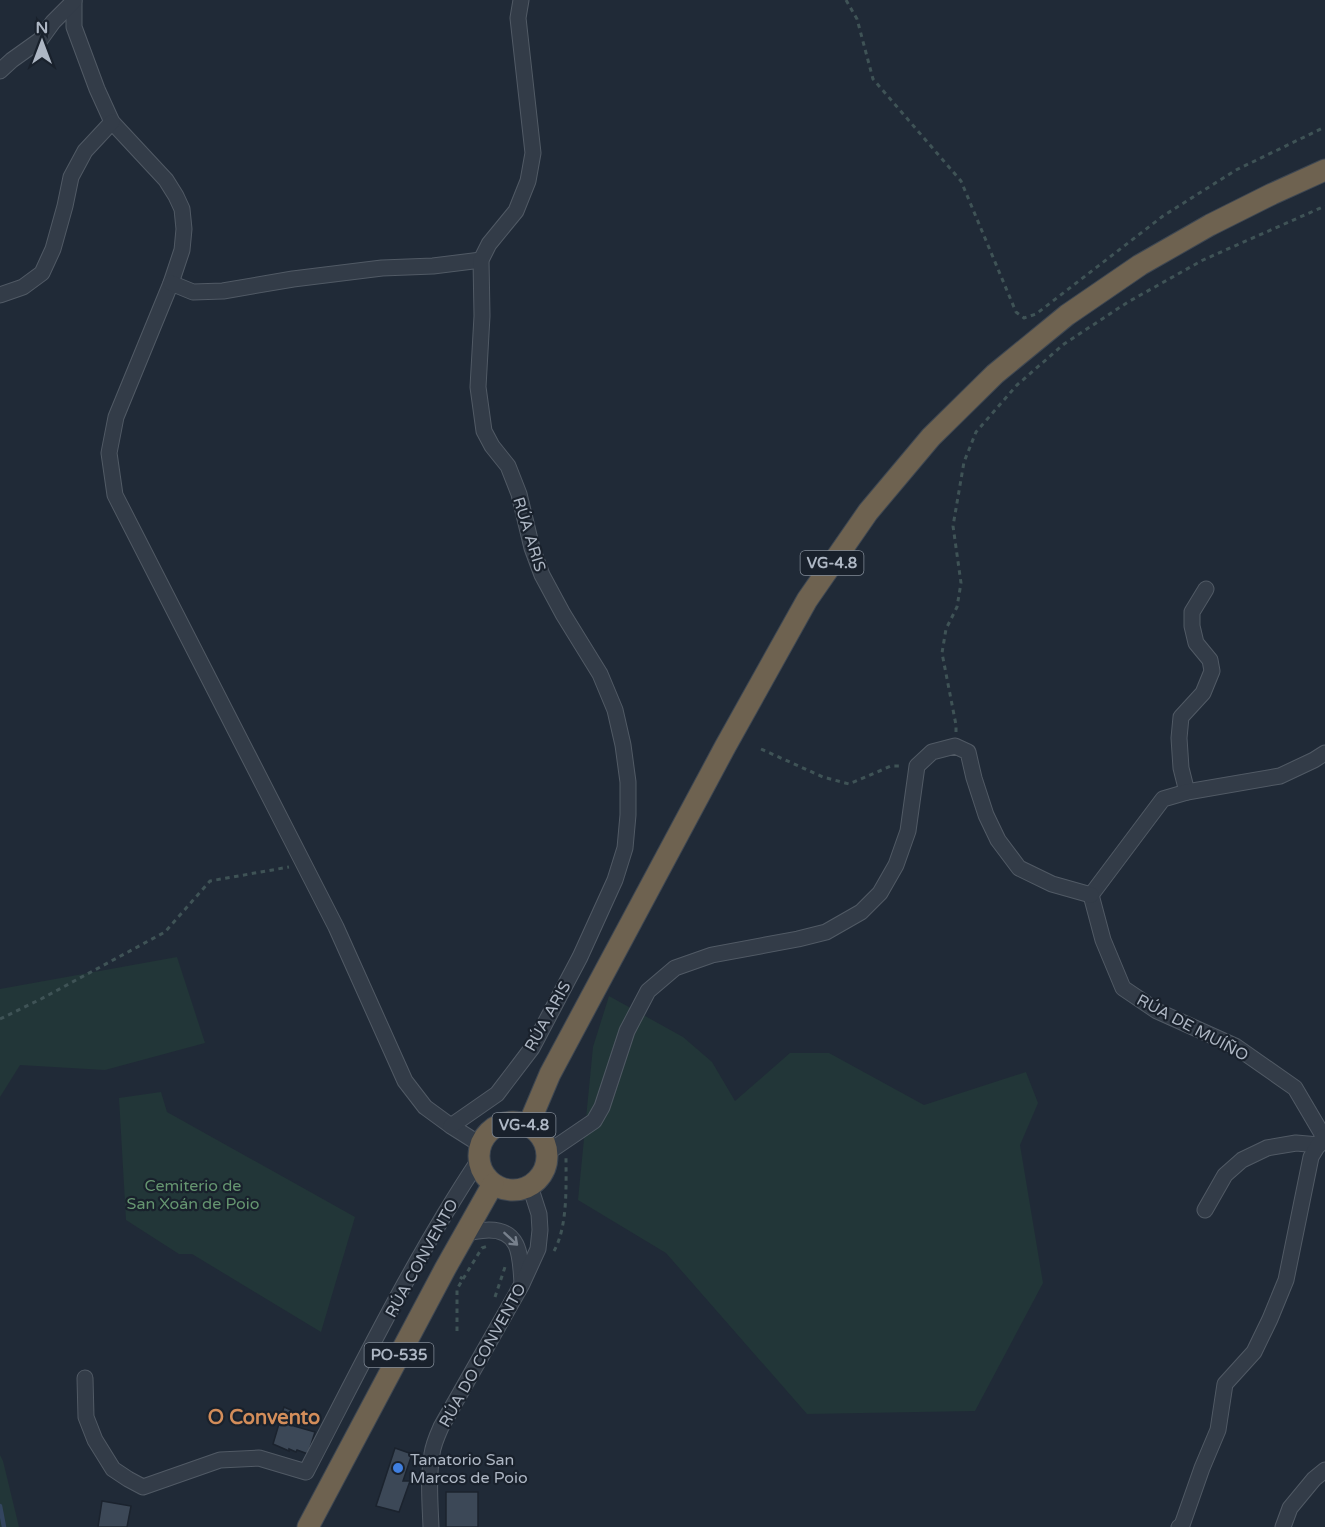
<svg xmlns="http://www.w3.org/2000/svg" width="1325" height="1527" viewBox="0 0 1325 1527" font-family="'Varela Round',sans-serif">
<style>
.green{fill:#223638}
.lines{fill:none;stroke-linecap:round;stroke-linejoin:round}
.stream{stroke:#33455f;stroke-width:4.5}
.building{fill:#3c4857;stroke:#1b232e;stroke-width:1.5}
.minor-casing{stroke:#515a65;stroke-width:17}
.highway-casing{stroke:#3e4752;stroke-width:23}
.path{stroke:#3f5356;stroke-width:3;stroke-dasharray:4.5 4.5;stroke-linecap:butt}
.minor{stroke:#333c48;stroke-width:15}
.highway{stroke:#6e6250;stroke-width:21}
.oneway{stroke:#77808c}
.shop-dot{fill:#3f7fe0;stroke:#19212c;stroke-width:2}
.labels{text-anchor:middle;stroke-width:4.5;stroke-linejoin:round;paint-order:stroke}
.shield{fill:#19212c;stroke:#818a96;stroke-width:1.5}
.shield-label{font-size:15px;font-weight:bold;fill:#aeb7c4}
.street-label{font-size:16px;fill:#aeb7c4;stroke:#19212c}
.park-label{font-size:16px;fill:#659570;stroke:#19212c}
.poi-label{font-size:16px;fill:#aeb7c4;stroke:#19212c;text-anchor:start}
.quarter-label{font-size:20px;font-weight:bold;fill:#d38d5a;stroke:#19212c}
</style>
<rect width="100%" height="100%" fill="#202a37"/>
<!-- green -->
<g class="green">
<path d="M 177,957 L 205,1043 L 105,1070 L 20,1065 L 0,1097 L 0,989 Z"/>
<path d="M 609,996 L 683,1037 L 712,1062 L 735,1101 L 790,1053 L 829,1053 L 924,1105 L 1026,1072 L 1038,1103 L 1020,1145 L 1043,1283 L 975,1411 L 807,1414 L 666,1253 L 578,1200 L 593,1047 Z"/>
<path d="M 161,1092 L 167,1112 L 355,1217 L 321,1332 L 192,1254 L 179,1254 L 126,1220 L 119,1098 Z"/>
<path d="M 0,1455 L 3,1461 L 19,1527 L 0,1527 Z"/>
</g>
<g class="lines">
<!-- stream -->
<path class="stream" d="M 0,1506 L 4,1527"/>
</g>
<!-- building -->
<g class="building">
<path d="M 284,1407 L 291,1410 L 287,1424 L 315,1432 L 308,1454 L 297,1450 L 296,1452 L 289,1449 L 289,1451 L 273,1444 Z"/>
<path d="M 395,1448 L 412,1454 L 403,1481 L 410,1481 L 399,1512 L 376,1506 Z"/>
<rect x="446" y="1492" width="32" height="35"/>
<path d="M 102,1501 L 131,1506 L 127,1527 L 98,1527 Z"/>
</g>
<g class="lines">
<!-- minor casing -->
<g class="minor-casing">
<g id="minor">
<path d="M 74,0 L 74,27 L 97,89 L 112,122 L 166,180 L 176,196 L 182,209 L 184,229 L 182,250 L 171,283 L 116,417 L 109,453 L 115,495 L 336,927 L 405,1081 L 425,1107 L 451,1126 L 481,1145"/>
<path d="M 0,71 L 12,60 L 40,40 L 53,22 L 74,1"/>
<path d="M 171,283 L 193,292 L 223,291 L 293,279 L 382,268 L 433,266 L 481,260"/>
<path d="M 0,295 L 23,287 L 42,273 L 53,249 L 65,206 L 71,177 L 85,151 L 112,122"/>
<path d="M 1187,792 L 1181,768 L 1179,738 L 1181,717 L 1203,693 L 1212,671 L 1210,660 L 1196,643 L 1192,626 L 1192,612 L 1206,589"/>
<path d="M 1091,895 L 1103,940 L 1123,988 L 1157,1011 L 1235,1046 L 1295,1088 L 1325,1139"/>
<path d="M 1091,895 L 1163,799 L 1187,792 L 1280,776 L 1314,760 L 1325,753"/>
<path d="M 451,1126 L 497,1094 L 532,1048 L 580,957 L 615,880 L 625,848 L 628,815 L 628,782 L 623,745 L 615,710 L 600,674 L 563,614 L 542,575 L 532,548 L 519,494 L 508,466 L 492,446 L 484,431 L 478,387 L 482,316 L 481,260 L 489,244 L 516,211 L 528,181 L 533,153 L 518,18 L 521,0"/>
<path d="M 547,1153 L 594,1121 L 602,1107 L 627,1031 L 648,991 L 675,968 L 712,955 L 798,939 L 826,932 L 861,912 L 880,893 L 896,865 L 908,831 L 917,766 L 932,752 L 955,746 L 968,752 L 974,778 L 986,815 L 998,840 L 1019,868 L 1052,884 L 1091,895"/>
<path d="M 1205,1210 L 1225,1175 L 1242,1160 L 1267,1148 L 1296,1143 L 1319,1145"/>
<path d="M 466,1233 C 473,1232 482,1230 489,1230 C 522,1230 520,1259 522,1283"/>
<path d="M 85,1378 L 86,1417 L 95,1440 L 113,1469 L 128,1479 L 143,1487 L 220,1460 L 259,1458 L 306,1472 C 361,1367 413,1259 479,1160"/>
<path d="M 431,1527 C 430,1503 428,1478 432,1454 C 433,1445 437,1436 441,1427 L 522,1284 L 538,1249 L 540,1230 L 539,1214 L 530,1186"/>
<path d="M 1179,1527 L 1182,1525 L 1202,1468 L 1218,1430 L 1225,1384 L 1254,1352 L 1270,1319 L 1286,1280 L 1311,1157 L 1323,1137"/>
<path d="M 1283,1527 L 1290,1508 L 1314,1479 L 1325,1470"/>
</g>
</g>
<!-- highway casing -->
<g class="highway-casing">
<g id="highway">
<circle cx="513" cy="1156" r="34"/>
<path d="M 528,1126 L 550,1074 L 725,747 L 807,600 L 868,512 L 931,437 L 995,374 L 1067,315 L 1140,265 L 1210,225 L 1272,194 L 1325,170"/>
<path d="M 308,1527 L 445,1269 L 493,1184"/>
</g>
</g>
<!-- path -->
<g class="path">
<path d="M 846,0 L 857,19 L 873,79 L 961,181 L 1016,312 L 1024,318 L 1036,314 L 1163,216 L 1236,170 L 1325,127"/>
<path d="M 956,732 L 956,725 L 942,653 L 946,629 L 957,607 L 961,583 L 953,526 L 964,462 L 976,432 L 1017,385 L 1064,344 L 1128,302 L 1203,260 L 1325,206"/>
<path d="M 761,749 L 823,777 L 849,784 L 891,766 L 902,766"/>
<path d="M 0,1019 L 41,999 L 165,932 L 210,881 L 289,867"/>
<path d="M 554,1251 C 568,1226 566,1185 566,1157"/>
<path d="M 463,1279 L 482,1248 L 488,1246"/>
<path d="M 495,1297 L 505,1267"/>
<path d="M 457,1331 L 457,1289 L 463,1279 L 460,1277"/>
</g>
<!-- minor -->
<use href="#minor" class="minor"/>
<!-- highway -->
<use href="#highway" class="highway"/>
</g>
<!-- one-way arrows -->
<defs><path id="oneway-shaft" d="M-6 0H5M1.5-3L5.5 0L1.5 3" fill="none" stroke-width="1.6" stroke-linecap="round" stroke-linejoin="round" transform="scale(1.5)"/></defs>
<use class="oneway" href="#oneway-shaft" transform="translate(511 1239) rotate(43)"/>
<!-- markers -->
<circle class="shop-dot" cx="398" cy="1468" r="6"/>
<g class="labels">
<!-- shield labels -->
<g class="shield">
<rect x="800.5" y="551" width="63" height="24" rx="4.5"/>
<rect x="492.5" y="1113" width="63" height="24" rx="4.5"/>
<rect x="364.5" y="1343" width="69" height="24" rx="4.5"/>
</g>
<g class="shield-label">
<text x="832" y="568">VG-4.8</text>
<text x="524" y="1130">VG-4.8</text>
<text x="399" y="1360">PO-535</text>
</g>
<!-- street labels -->
<g class="street-label">
<text transform="translate(530 534) rotate(73)" y="6">RÚA ARIS</text>
<text transform="translate(547 1016) rotate(-61)" y="6">RÚA ARIS</text>
<text transform="translate(1193 1027) rotate(28)" y="6">RÚA DE MUÍÑO</text>
<text transform="translate(421 1258) rotate(-61)" y="6">RÚA CONVENTO</text>
<text transform="translate(482 1355) rotate(-61)" y="6">RÚA DO CONVENTO</text>
</g>
<!-- park labels -->
<g class="park-label">
<text x="193" y="1191">Cemiterio de<tspan x="193" dy="18">San Xoán de Poio</tspan></text>
</g>
<!-- poi labels -->
<g class="poi-label">
<text x="410" y="1465">Tanatorio San<tspan x="410" dy="18">Marcos de Poio</tspan></text>
</g>
<!-- quarter labels -->
<g class="quarter-label">
<text x="264" y="1424">O Convento</text>
</g>
</g>
<!-- north arrow -->
<g transform="translate(42 42)" stroke="#19212c" stroke-width="4.5" paint-order="stroke">
<path d="M0-4.5L10 22L0 15L-10 22Z" fill="#aeb7c4"/>
<text y="-9" font-size="16" font-weight="bold" text-anchor="middle" fill="#aeb7c4">N</text>
</g>
</svg>
